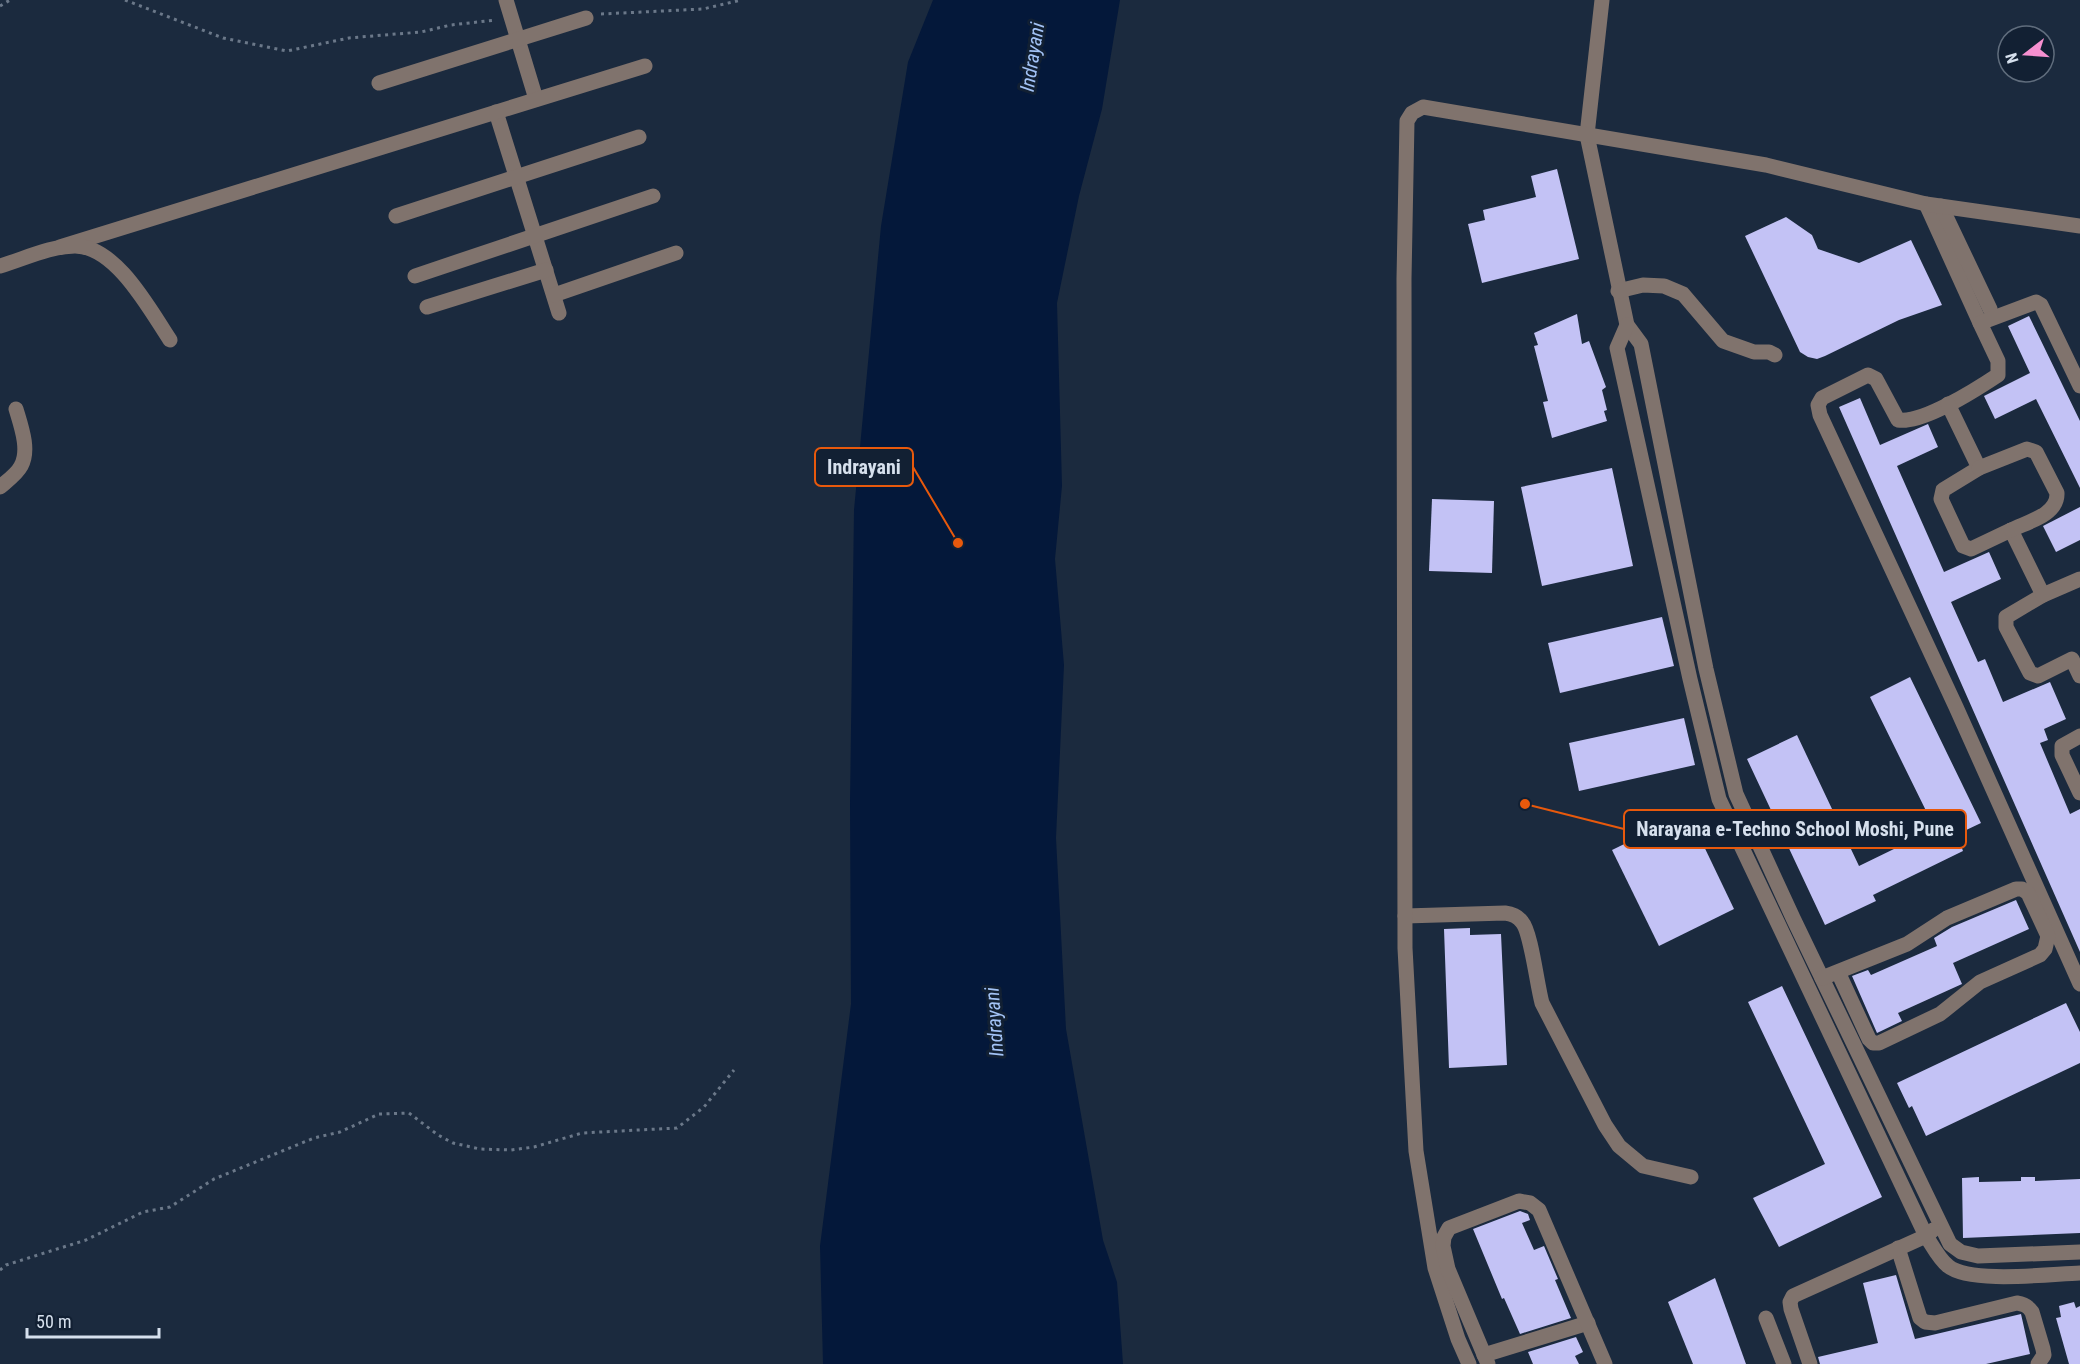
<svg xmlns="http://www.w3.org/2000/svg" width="2080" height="1364" viewBox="0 0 2080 1364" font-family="'Roboto Condensed',sans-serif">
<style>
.water{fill:#04183a}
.building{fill:#c3c2f5}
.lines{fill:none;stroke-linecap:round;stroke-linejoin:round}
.path{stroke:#6b7889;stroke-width:3;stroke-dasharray:3 4.5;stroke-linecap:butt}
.minor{stroke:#80736d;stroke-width:15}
.labels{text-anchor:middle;stroke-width:6;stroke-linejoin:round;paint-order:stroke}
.water-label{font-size:20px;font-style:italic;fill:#a3c3f6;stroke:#122033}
.leader{fill:none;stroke:#e8590c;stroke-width:2}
.callout-dot{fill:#e8590c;stroke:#122033;stroke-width:2}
.callout{fill:#122033;stroke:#e8590c;stroke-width:2}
.callout-label{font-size:20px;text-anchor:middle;font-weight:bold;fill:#d6e0ed}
</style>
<rect width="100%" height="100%" fill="#1b2a3e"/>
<!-- water -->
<path class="water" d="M 933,0 L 1120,0 L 1102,109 L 1079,196 L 1057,303 L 1062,486 L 1055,559 L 1064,665 L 1056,838 L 1066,1029 L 1103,1240 L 1117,1282 L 1123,1364 L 823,1364 L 820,1246 L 851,1004 L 850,802 L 854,510 L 881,226 L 908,62 Z"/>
<!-- building -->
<g class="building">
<path d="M 1557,169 L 1579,259 L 1482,283 L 1468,224 L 1485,220 L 1483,210 L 1536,197 L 1531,176 Z"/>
<path d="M 1786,217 L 1812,235 L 1818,249 L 1859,263 L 1911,240 L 1942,305 L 1899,320 L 1825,356 L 1817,359 L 1808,357 L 1800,352 L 1745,236 Z"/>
<path d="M 1577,314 L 1582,344 L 1589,341 L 1606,387 L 1602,390 L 1607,410 L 1604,411 L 1607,421 L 1552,438 L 1543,402 L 1548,401 L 1534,346 L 1538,345 L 1534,333 Z"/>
<path d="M 2029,316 L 2080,421 L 2080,488 L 2036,399 L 1995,419 L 1984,396 L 2030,373 L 2008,326 Z"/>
<path d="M 1860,398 L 1880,445 L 1928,424 L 1938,447 L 1897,466 L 1944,572 L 1989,552 L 2001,579 L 1951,602 L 1978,662 L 1985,659 L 2003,702 L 2050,682 L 2066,719 L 2044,729 L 2048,740 L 2040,743 L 2070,814 L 2080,809 L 2080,952 L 1839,407 Z"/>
<path d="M 1612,468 L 1633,566 L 1542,586 L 1521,487 Z"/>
<path d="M 1432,499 L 1494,501 L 1492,573 L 1429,571 Z"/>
<path d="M 2080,507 L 2080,540 L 2056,552 L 2043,526 Z"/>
<path d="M 1662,617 L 1674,666 L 1560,693 L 1548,643 Z"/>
<path d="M 1910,677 L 1981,823 L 1962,832 L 1966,840 L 1960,843 L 1963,851 L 1873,895 L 1876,901 L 1825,925 L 1747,759 L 1797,735 L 1859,866 L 1935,829 L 1870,697 Z"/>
<path d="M 1684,718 L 1695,765 L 1579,791 L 1569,743 Z"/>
<path d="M 1688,813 L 1734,909 L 1659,946 L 1612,850 Z"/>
<path d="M 2016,900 L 2029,929 L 1953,963 L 1962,984 L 1898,1013 L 1902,1021 L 1877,1033 L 1852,976 L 1868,970 L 1871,975 L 1937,946 L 1934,938 L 1952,927 Z"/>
<path d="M 1470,928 L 1470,935 L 1501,934 L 1507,1065 L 1449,1068 L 1444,929 Z"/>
<path d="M 1782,986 L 1882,1197 L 1779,1247 L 1753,1198 L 1825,1164 L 1748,1002 Z"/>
<path d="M 2066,1003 L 2080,1032 L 2080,1063 L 1926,1136 L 1912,1106 L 1909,1108 L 1897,1083 Z"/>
<path d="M 1979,1177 L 1979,1182 L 2021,1181 L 2021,1177 L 2035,1177 L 2035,1181 L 2080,1179 L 2080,1233 L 1963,1238 L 1962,1178 Z"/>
<path d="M 1520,1211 L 1528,1214 L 1530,1220 L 1522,1223 L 1534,1250 L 1544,1246 L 1558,1279 L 1555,1280 L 1571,1318 L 1520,1334 L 1504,1298 L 1502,1299 L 1473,1229 Z"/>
<path d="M 1896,1275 L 1915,1339 L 2021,1314 L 2030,1354 L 1986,1364 L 1820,1364 L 1818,1357 L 1878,1343 L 1863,1283 Z"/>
<path d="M 1715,1278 L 1746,1364 L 1693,1364 L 1668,1302 Z"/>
<path d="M 2074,1302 L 2076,1308 L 2080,1306 L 2080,1364 L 2069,1364 L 2056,1318 L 2061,1317 L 2059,1306 Z"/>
<path d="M 1576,1337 L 1583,1352 L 1575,1356 L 1579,1364 L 1533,1364 L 1528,1352 Z"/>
</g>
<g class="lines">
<!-- path -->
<g class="path">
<path d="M 125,0 L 223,38 L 287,51 L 349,38 L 421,32 L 451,25 L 496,20"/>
<path d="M 0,6 L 10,0"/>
<path d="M 601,14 L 703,9 L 741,0"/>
<path d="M 0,1270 L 6,1265 L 86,1240 L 143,1212 L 170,1207 L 214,1179 L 314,1138 L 340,1132 L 379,1114 L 409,1113 L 438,1135 L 453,1143 L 480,1149 L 511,1150 L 534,1147 L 582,1133 L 677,1128 L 704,1107 L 734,1070"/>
</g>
<!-- minor -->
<g class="minor">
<path d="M 506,0 L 536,99"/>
<path d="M 1602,0 L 1587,135 L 1627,325 L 1641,344 L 1706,669 L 1736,794 L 1793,918 L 1950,1244 L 1961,1252 L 1978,1256 L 2080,1252"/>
<path d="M 379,83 L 586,18"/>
<path d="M 496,112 L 559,313"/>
<path d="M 1926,204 L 1980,323"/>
<path d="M 1941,206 L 1990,309"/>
<path d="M 396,216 L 639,137"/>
<path d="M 60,247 L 645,66"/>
<path d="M 0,266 C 24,259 50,246 75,246 C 116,246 150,310 170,340"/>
<path d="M 415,276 L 653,196"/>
<path d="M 1618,291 L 1643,285 L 1664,286 L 1683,294 L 1723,341 L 1754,352 L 1769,352 L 1775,355"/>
<path d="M 554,295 L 676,253"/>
<path d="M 427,307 L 546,270"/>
<path d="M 1627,325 L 1617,348 L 1690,679 L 1719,799 L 1926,1236 C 1932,1245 1939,1259 1948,1266 C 1970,1284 2050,1274 2080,1273"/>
<path d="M 2080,386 L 2041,305 L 2036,302 L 1980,323 L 1998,361 L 1998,375 C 1977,389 1922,424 1898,420 L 1876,379 L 1868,375 L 1822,398 L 1818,405 L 1820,415 L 1956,707 L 2080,984"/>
<path d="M 1948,404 L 1979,468 L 1943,490 L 1941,499 L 1963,546 L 1971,549 L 2011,530 L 2043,595 L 2006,617 L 2006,627 L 2030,673 L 2038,676 L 2072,659 L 2080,676"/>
<path d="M 1979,468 L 2027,449 L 2036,452 L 2057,493 C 2058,515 2027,522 2011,530"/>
<path d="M 0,487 C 7,481 17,474 21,466 C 30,450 21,426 16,409"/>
<path d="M 2043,595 L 2080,579"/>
<path d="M 2080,736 L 2062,746 L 2062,755 L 2080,793"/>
<path d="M 1405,916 L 1505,913 C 1512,914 1518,916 1522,922 C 1531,932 1537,985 1542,1003 L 1605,1125 L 1619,1146 L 1643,1166 L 1691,1177"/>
<path d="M 1822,978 L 1907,944 L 1947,918 L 2016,889 L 2022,889 L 2028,893 L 2048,936 L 2045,949 L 2040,955 L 1980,982 L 1940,1014 L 1879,1043 L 1873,1043 L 1869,1039 L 1838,972"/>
<path d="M 1898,1248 L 1920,1318 L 1925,1322 L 1935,1323 L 2017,1303 C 2024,1304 2028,1306 2032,1312 L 2043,1349 L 2044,1355 L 2038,1364"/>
<path d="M 1766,1318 L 1784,1364"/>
<path d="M 1484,1355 L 1588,1323"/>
<path d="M 1469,1364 L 1458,1339 L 1435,1268 L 1416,1151 L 1405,948 L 1404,279 L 1407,121 L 1412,113 L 1423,107 L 1766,165 L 1926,204 L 2080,226"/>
<path d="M 1488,1364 L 1448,1269 L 1443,1246 L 1444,1237 L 1449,1228 L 1519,1201 L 1530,1203 L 1539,1210 L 1605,1364"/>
<path d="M 1810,1364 L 1791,1309 L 1790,1302 L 1793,1296 L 1926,1236 L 1933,1230"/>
</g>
</g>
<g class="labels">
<!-- water labels -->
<g class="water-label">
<text transform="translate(1032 57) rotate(-81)" y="7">Indrayani</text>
<text transform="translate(994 1022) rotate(-94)" y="7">Indrayani</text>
</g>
</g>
<!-- callouts -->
<path class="leader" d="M958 543L913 467M1525 804L1624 829"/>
<g class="callout-dot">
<circle cx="958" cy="543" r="6"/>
<circle cx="1525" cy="804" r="6"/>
</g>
<g class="callout">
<rect x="815" y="448" width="98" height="38" rx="6"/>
<rect x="1624" y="810" width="342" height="38" rx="6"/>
</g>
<g class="callout-label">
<text x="864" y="474">Indrayani</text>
<text x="1795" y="836">Narayana e-Techno School Moshi, Pune</text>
</g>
<!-- north arrow -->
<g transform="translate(2026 54) rotate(253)"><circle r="28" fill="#122033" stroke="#606d7d" stroke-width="1.5"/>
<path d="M0-4.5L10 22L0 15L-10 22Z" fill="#f690d0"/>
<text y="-9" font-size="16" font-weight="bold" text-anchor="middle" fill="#d6e0ed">N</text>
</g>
<!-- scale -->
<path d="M27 1328v9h132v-9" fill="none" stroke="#d6e0ed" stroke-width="3"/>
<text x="36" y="1328" font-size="18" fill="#d6e0ed" stroke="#122033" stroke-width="4.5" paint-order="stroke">50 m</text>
</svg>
